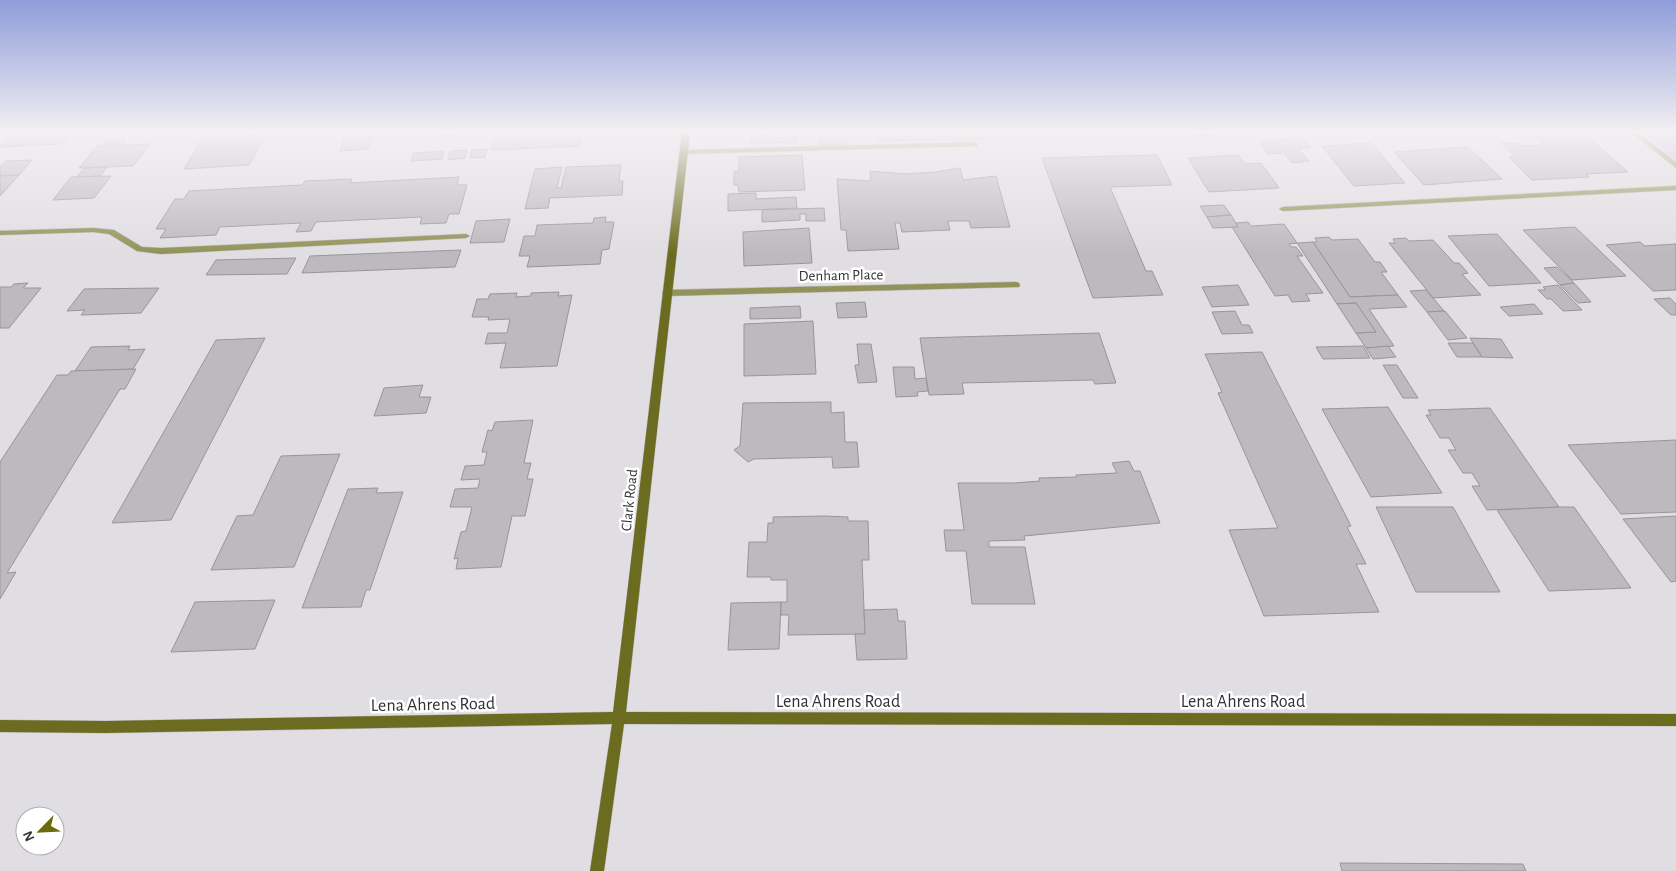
<svg xmlns="http://www.w3.org/2000/svg" width="1676" height="871" viewBox="0 0 1676 871" font-family="'Alegreya Sans',sans-serif">
<style>
.green{fill:#cfb2e3}
.building{fill:#bdbabf;stroke:#98959a}
.lines{fill:none;stroke-linecap:round;stroke-linejoin:round}
.street-casing{stroke:#bebbc0;stroke-width:1}
.secondary-casing{stroke:#bebbc0;stroke-width:1}
.street{fill:#929358;fill-rule:evenodd}
.secondary{fill:#6c6c20;fill-rule:evenodd}
.labels{text-anchor:middle;stroke-width:5;stroke-linejoin:round;paint-order:stroke}
.street-label{font-size:15px;fill:#323133;stroke:#fff}
.near-street-label{font-size:18px;fill:#323133;stroke:#fff}
</style>
<rect width="100%" height="100%" fill="#e1dee3"/>
<!-- green -->
<path class="green" d="M 1641,132 L 1676,132 L 1676,160 Z"/>
<!-- building -->
<g class="building">
<path d="M 37,132 L 71,132 L 61,144 L 0,147 L 13,133 Z"/>
<path d="M 206,132 L 267,132 L 249,165 L 184,169 Z"/>
<path d="M 414,132 L 459,132 L 458,135 L 412,138 Z"/>
<path d="M 495,132 L 581,132 L 579,146 L 491,150 Z"/>
<path d="M 750,132 L 796,132 L 797,142 L 750,143 Z"/>
<path d="M 832,132 L 867,132 L 868,138 L 848,138 L 848,144 L 820,145 L 819,137 L 839,136 L 839,133 L 832,134 Z"/>
<path d="M 875,132 L 987,132 L 989,139 L 876,141 Z"/>
<path d="M 1188,132 L 1216,132 L 1217,135 L 1191,136 Z"/>
<path d="M 1228,132 L 1257,132 L 1258,133 L 1230,135 Z"/>
<path d="M 1511,132 L 1582,132 L 1628,172 L 1586,174 L 1589,177 L 1532,180 L 1509,157 L 1516,157 L 1501,143 L 1518,143 L 1521,146 L 1544,145 L 1531,133 L 1514,134 Z"/>
<path d="M 373,136 L 367,149 L 340,151 L 345,138 Z"/>
<path d="M 1302,137 L 1311,147 L 1298,149 L 1309,161 L 1292,163 L 1275,140 Z"/>
<path d="M 126,141 L 123,145 L 102,146 L 105,142 Z"/>
<path d="M 1273,141 L 1282,153 L 1268,154 L 1259,142 Z"/>
<path d="M 1371,143 L 1405,183 L 1354,186 L 1322,146 Z"/>
<path d="M 150,144 L 133,166 L 79,168 L 97,146 Z"/>
<path d="M 1468,147 L 1502,179 L 1424,185 L 1394,152 Z"/>
<path d="M 487,149 L 485,157 L 470,158 L 472,150 Z"/>
<path d="M 467,150 L 465,158 L 448,160 L 450,151 Z"/>
<path d="M 444,151 L 442,159 L 411,161 L 413,153 Z"/>
<path d="M 802,155 L 805,190 L 739,192 L 738,185 L 734,185 L 734,172 L 739,171 L 739,157 Z"/>
<path d="M 1157,155 L 1172,185 L 1110,187 L 1146,271 L 1152,271 L 1163,295 L 1093,298 L 1042,158 Z"/>
<path d="M 1238,155 L 1245,164 L 1261,163 L 1279,188 L 1209,192 L 1188,158 Z"/>
<path d="M 32,160 L 19,175 L 0,176 L 0,167 L 6,161 Z"/>
<path d="M 621,165 L 619,181 L 623,181 L 622,195 L 550,198 L 548,208 L 525,209 L 535,169 L 562,167 L 557,188 L 561,188 L 566,167 Z"/>
<path d="M 107,167 L 100,176 L 77,177 L 84,168 Z"/>
<path d="M 960,168 L 963,180 L 996,176 L 1010,227 L 971,228 L 969,221 L 948,221 L 950,230 L 902,232 L 900,223 L 895,223 L 899,249 L 848,251 L 846,230 L 841,230 L 837,179 L 871,181 L 870,171 L 905,174 L 935,172 Z"/>
<path d="M 19,175 L 0,196 L 0,176 Z"/>
<path d="M 111,176 L 94,198 L 53,200 L 71,177 Z"/>
<path d="M 459,177 L 457,185 L 467,185 L 459,214 L 449,214 L 446,223 L 420,224 L 422,217 L 316,222 L 311,231 L 296,232 L 301,223 L 220,227 L 216,235 L 160,238 L 166,229 L 156,229 L 175,199 L 184,199 L 189,191 L 302,185 L 305,181 L 352,179 L 350,183 Z"/>
<path d="M 756,193 L 756,199 L 796,197 L 797,208 L 728,211 L 728,194 Z"/>
<path d="M 1224,205 L 1231,215 L 1207,217 L 1200,206 Z"/>
<path d="M 824,208 L 825,221 L 806,221 L 806,214 L 800,214 L 800,220 L 762,222 L 762,210 Z"/>
<path d="M 1231,215 L 1238,227 L 1213,228 L 1207,217 Z"/>
<path d="M 606,217 L 605,222 L 614,222 L 609,249 L 602,250 L 600,264 L 527,267 L 530,256 L 519,256 L 524,236 L 535,236 L 537,225 L 593,223 L 594,218 Z"/>
<path d="M 510,219 L 504,242 L 470,243 L 476,221 Z"/>
<path d="M 1248,222 L 1251,226 L 1284,224 L 1297,243 L 1289,244 L 1291,247 L 1296,247 L 1303,256 L 1297,256 L 1323,293 L 1306,294 L 1310,301 L 1292,302 L 1288,295 L 1275,296 L 1232,227 L 1238,227 L 1236,223 Z"/>
<path d="M 1575,227 L 1626,276 L 1572,280 L 1523,230 Z"/>
<path d="M 809,228 L 812,263 L 744,266 L 743,232 Z"/>
<path d="M 1497,234 L 1541,283 L 1489,286 L 1448,236 Z"/>
<path d="M 1329,237 L 1332,240 L 1358,239 L 1375,262 L 1380,262 L 1387,272 L 1381,272 L 1398,295 L 1350,297 L 1313,242 L 1317,242 L 1315,238 Z"/>
<path d="M 1406,238 L 1409,241 L 1433,240 L 1454,263 L 1459,263 L 1468,273 L 1462,274 L 1481,295 L 1433,298 L 1389,243 L 1395,243 L 1393,239 Z"/>
<path d="M 1313,242 L 1350,297 L 1398,295 L 1407,307 L 1369,309 L 1394,346 L 1366,348 L 1356,333 L 1376,332 L 1356,303 L 1337,304 L 1297,243 Z"/>
<path d="M 1640,242 L 1645,246 L 1676,244 L 1676,290 L 1653,291 L 1606,245 Z"/>
<path d="M 461,250 L 455,267 L 302,273 L 310,256 Z"/>
<path d="M 296,258 L 287,274 L 206,275 L 216,260 Z"/>
<path d="M 1557,267 L 1574,283 L 1560,285 L 1544,268 Z"/>
<path d="M 28,283 L 23,288 L 41,288 L 9,328 L 0,328 L 0,287 L 11,287 L 14,284 Z"/>
<path d="M 1574,283 L 1591,302 L 1578,303 L 1560,285 Z"/>
<path d="M 1238,285 L 1249,305 L 1212,307 L 1202,287 Z"/>
<path d="M 1558,285 L 1582,310 L 1563,311 L 1551,299 L 1547,299 L 1538,290 L 1546,290 L 1543,287 Z"/>
<path d="M 159,288 L 141,313 L 81,315 L 85,310 L 67,311 L 84,289 Z"/>
<path d="M 1426,290 L 1433,298 L 1444,311 L 1427,312 L 1410,291 Z"/>
<path d="M 559,292 L 558,296 L 572,295 L 557,366 L 500,368 L 506,343 L 485,344 L 488,333 L 507,333 L 510,319 L 488,320 L 489,317 L 472,317 L 477,299 L 488,299 L 490,294 L 517,293 L 516,297 L 531,296 L 531,293 Z"/>
<path d="M 1670,298 L 1676,304 L 1676,315 L 1671,315 L 1654,299 Z"/>
<path d="M 865,302 L 867,317 L 838,318 L 836,303 Z"/>
<path d="M 1356,303 L 1376,332 L 1356,333 L 1337,304 Z"/>
<path d="M 1534,304 L 1543,314 L 1509,316 L 1500,307 Z"/>
<path d="M 800,306 L 801,318 L 750,319 L 750,308 Z"/>
<path d="M 1235,311 L 1242,325 L 1249,325 L 1253,333 L 1222,334 L 1212,312 Z"/>
<path d="M 1445,311 L 1467,338 L 1448,340 L 1427,312 Z"/>
<path d="M 813,321 L 816,374 L 744,376 L 744,324 Z"/>
<path d="M 1099,333 L 1116,383 L 1095,384 L 1093,380 L 962,383 L 964,394 L 929,395 L 920,338 Z"/>
<path d="M 265,338 L 171,520 L 112,523 L 216,340 Z"/>
<path d="M 1470,338 L 1501,339 L 1513,358 L 1482,357 Z"/>
<path d="M 1448,343 L 1473,343 L 1482,357 L 1457,357 Z"/>
<path d="M 857,344 L 871,344 L 877,382 L 858,383 L 855,365 L 859,365 Z"/>
<path d="M 130,346 L 128,350 L 145,349 L 133,369 L 75,371 L 91,347 Z"/>
<path d="M 1363,346 L 1370,358 L 1323,359 L 1316,347 Z"/>
<path d="M 1388,346 L 1396,357 L 1373,359 L 1366,348 Z"/>
<path d="M 1262,352 L 1351,526 L 1347,527 L 1366,564 L 1356,564 L 1379,612 L 1264,616 L 1229,530 L 1278,528 L 1218,393 L 1222,392 L 1205,354 Z"/>
<path d="M 1383,365 L 1397,365 L 1418,398 L 1403,398 Z"/>
<path d="M 893,367 L 914,367 L 915,379 L 926,378 L 928,391 L 917,392 L 918,396 L 896,397 Z"/>
<path d="M 136,369 L 125,389 L 120,389 L 7,573 L 16,572 L 0,599 L 0,462 L 57,375 L 68,375 L 71,371 Z"/>
<path d="M 423,385 L 419,397 L 431,397 L 426,413 L 374,416 L 384,388 Z"/>
<path d="M 831,402 L 831,413 L 844,412 L 845,442 L 857,442 L 859,467 L 833,468 L 832,457 L 754,459 L 748,462 L 734,450 L 740,446 L 743,403 Z"/>
<path d="M 1388,407 L 1442,493 L 1371,497 L 1322,409 Z"/>
<path d="M 1490,408 L 1559,507 L 1487,510 L 1472,486 L 1480,486 L 1472,473 L 1463,473 L 1448,450 L 1456,450 L 1449,438 L 1440,438 L 1426,415 L 1431,415 L 1428,410 Z"/>
<path d="M 533,420 L 524,463 L 531,463 L 527,479 L 533,479 L 525,516 L 512,516 L 501,567 L 456,569 L 458,558 L 454,559 L 461,532 L 466,531 L 472,507 L 450,507 L 455,489 L 478,488 L 480,479 L 461,480 L 465,466 L 484,465 L 487,452 L 482,452 L 488,430 L 492,431 L 495,422 Z"/>
<path d="M 1676,440 L 1676,512 L 1621,514 L 1568,445 Z"/>
<path d="M 340,454 L 294,567 L 211,570 L 237,516 L 253,515 L 281,456 Z"/>
<path d="M 1129,461 L 1134,471 L 1140,471 L 1160,523 L 1024,536 L 1025,540 L 989,541 L 989,547 L 1025,547 L 1035,604 L 972,604 L 966,551 L 946,551 L 944,530 L 964,530 L 958,483 L 1014,483 L 1040,481 L 1039,478 L 1077,477 L 1076,475 L 1117,473 L 1112,463 Z"/>
<path d="M 378,488 L 376,493 L 403,492 L 370,590 L 366,590 L 361,607 L 302,608 L 348,489 Z"/>
<path d="M 1376,507 L 1453,507 L 1500,592 L 1416,592 Z"/>
<path d="M 1559,507 L 1574,507 L 1631,588 L 1549,591 L 1497,510 Z"/>
<path d="M 824,516 L 848,517 L 848,521 L 868,521 L 869,560 L 862,560 L 865,634 L 788,635 L 789,615 L 781,615 L 781,602 L 787,602 L 787,580 L 771,580 L 771,577 L 747,577 L 749,542 L 767,542 L 768,523 L 773,523 L 773,517 Z"/>
<path d="M 1676,516 L 1676,581 L 1671,582 L 1623,519 Z"/>
<path d="M 275,600 L 255,649 L 171,652 L 195,602 Z"/>
<path d="M 781,602 L 779,649 L 728,650 L 731,603 Z"/>
<path d="M 897,609 L 898,621 L 905,621 L 907,659 L 857,660 L 855,634 L 865,634 L 864,610 Z"/>
<path d="M 1340,863 L 1523,864 L 1526,871 L 1342,871 Z"/>
</g>
<g class="lines">
<!-- street casing -->
<g class="street-casing">
<g id="street">
<path d="M 1631,132 L 1638,132 L 1676,162 L 1676,168 Z"/>
<path d="M 974,142 L 978,144 L 977,146 L 684,154 L 680,152 L 684,150 Z"/>
<path d="M 1676,186 L 1676,190 L 1283,211 L 1279,209 L 1283,207 Z"/>
<path d="M 93,228 L 114,230 L 142,247 L 161,248 L 466,234 L 470,236 L 466,238 L 161,254 L 137,251 L 109,234 L 93,232 L 0,235 L 0,231 Z"/>
<path d="M 1016,282 L 1019,283 L 1020,285 L 1019,287 L 666,296 L 662,293 L 666,290 Z"/>
</g>
</g>
<!-- secondary casing -->
<g class="secondary-casing">
<path id="secondary" d="M 682,132 L 690,132 L 626,712 L 1676,714 L 1676,726 L 624,724 L 604,871 L 590,871 L 612,724 L 106,733 L 0,732 L 0,720 L 106,721 L 613,712 Z"/>
</g>
<!-- street -->
<use href="#street" class="street"/>
<!-- secondary -->
<use href="#secondary" class="secondary"/>
</g>
<!-- sky -->
<linearGradient id="sky" x2="0" y2="1"><stop stop-color="#8e9dda"/><stop offset="0.52" stop-color="#f2f0f2"/><stop offset="1" stop-color="#f2f0f2" stop-opacity="0"/></linearGradient>
<rect width="1676" height="253" fill="url(#sky)"/>
<g class="labels">
<!-- street labels -->
<g class="street-label">
<text transform="translate(841 275) rotate(-1)" y="5">Denham Place</text>
<text transform="translate(629 500) rotate(-84)" y="5">Clark Road</text>
</g>
<!-- near-street labels -->
<g class="near-street-label">
<text x="838" y="707">Lena Ahrens Road</text>
<text x="1243" y="707">Lena Ahrens Road</text>
<text transform="translate(433 704) rotate(-1)" y="6">Lena Ahrens Road</text>
</g>
</g>
<!-- north arrow -->
<g transform="translate(40 831) rotate(246)"><circle r="24" fill="#ffffff" stroke="#adadad"/>
<path d="M0-4L9 19L0 12L-9 19Z" fill="#6c6b09"/>
<text y="-8" font-size="14" font-weight="bold" text-anchor="middle" fill="#323133">N</text>
</g>
</svg>
